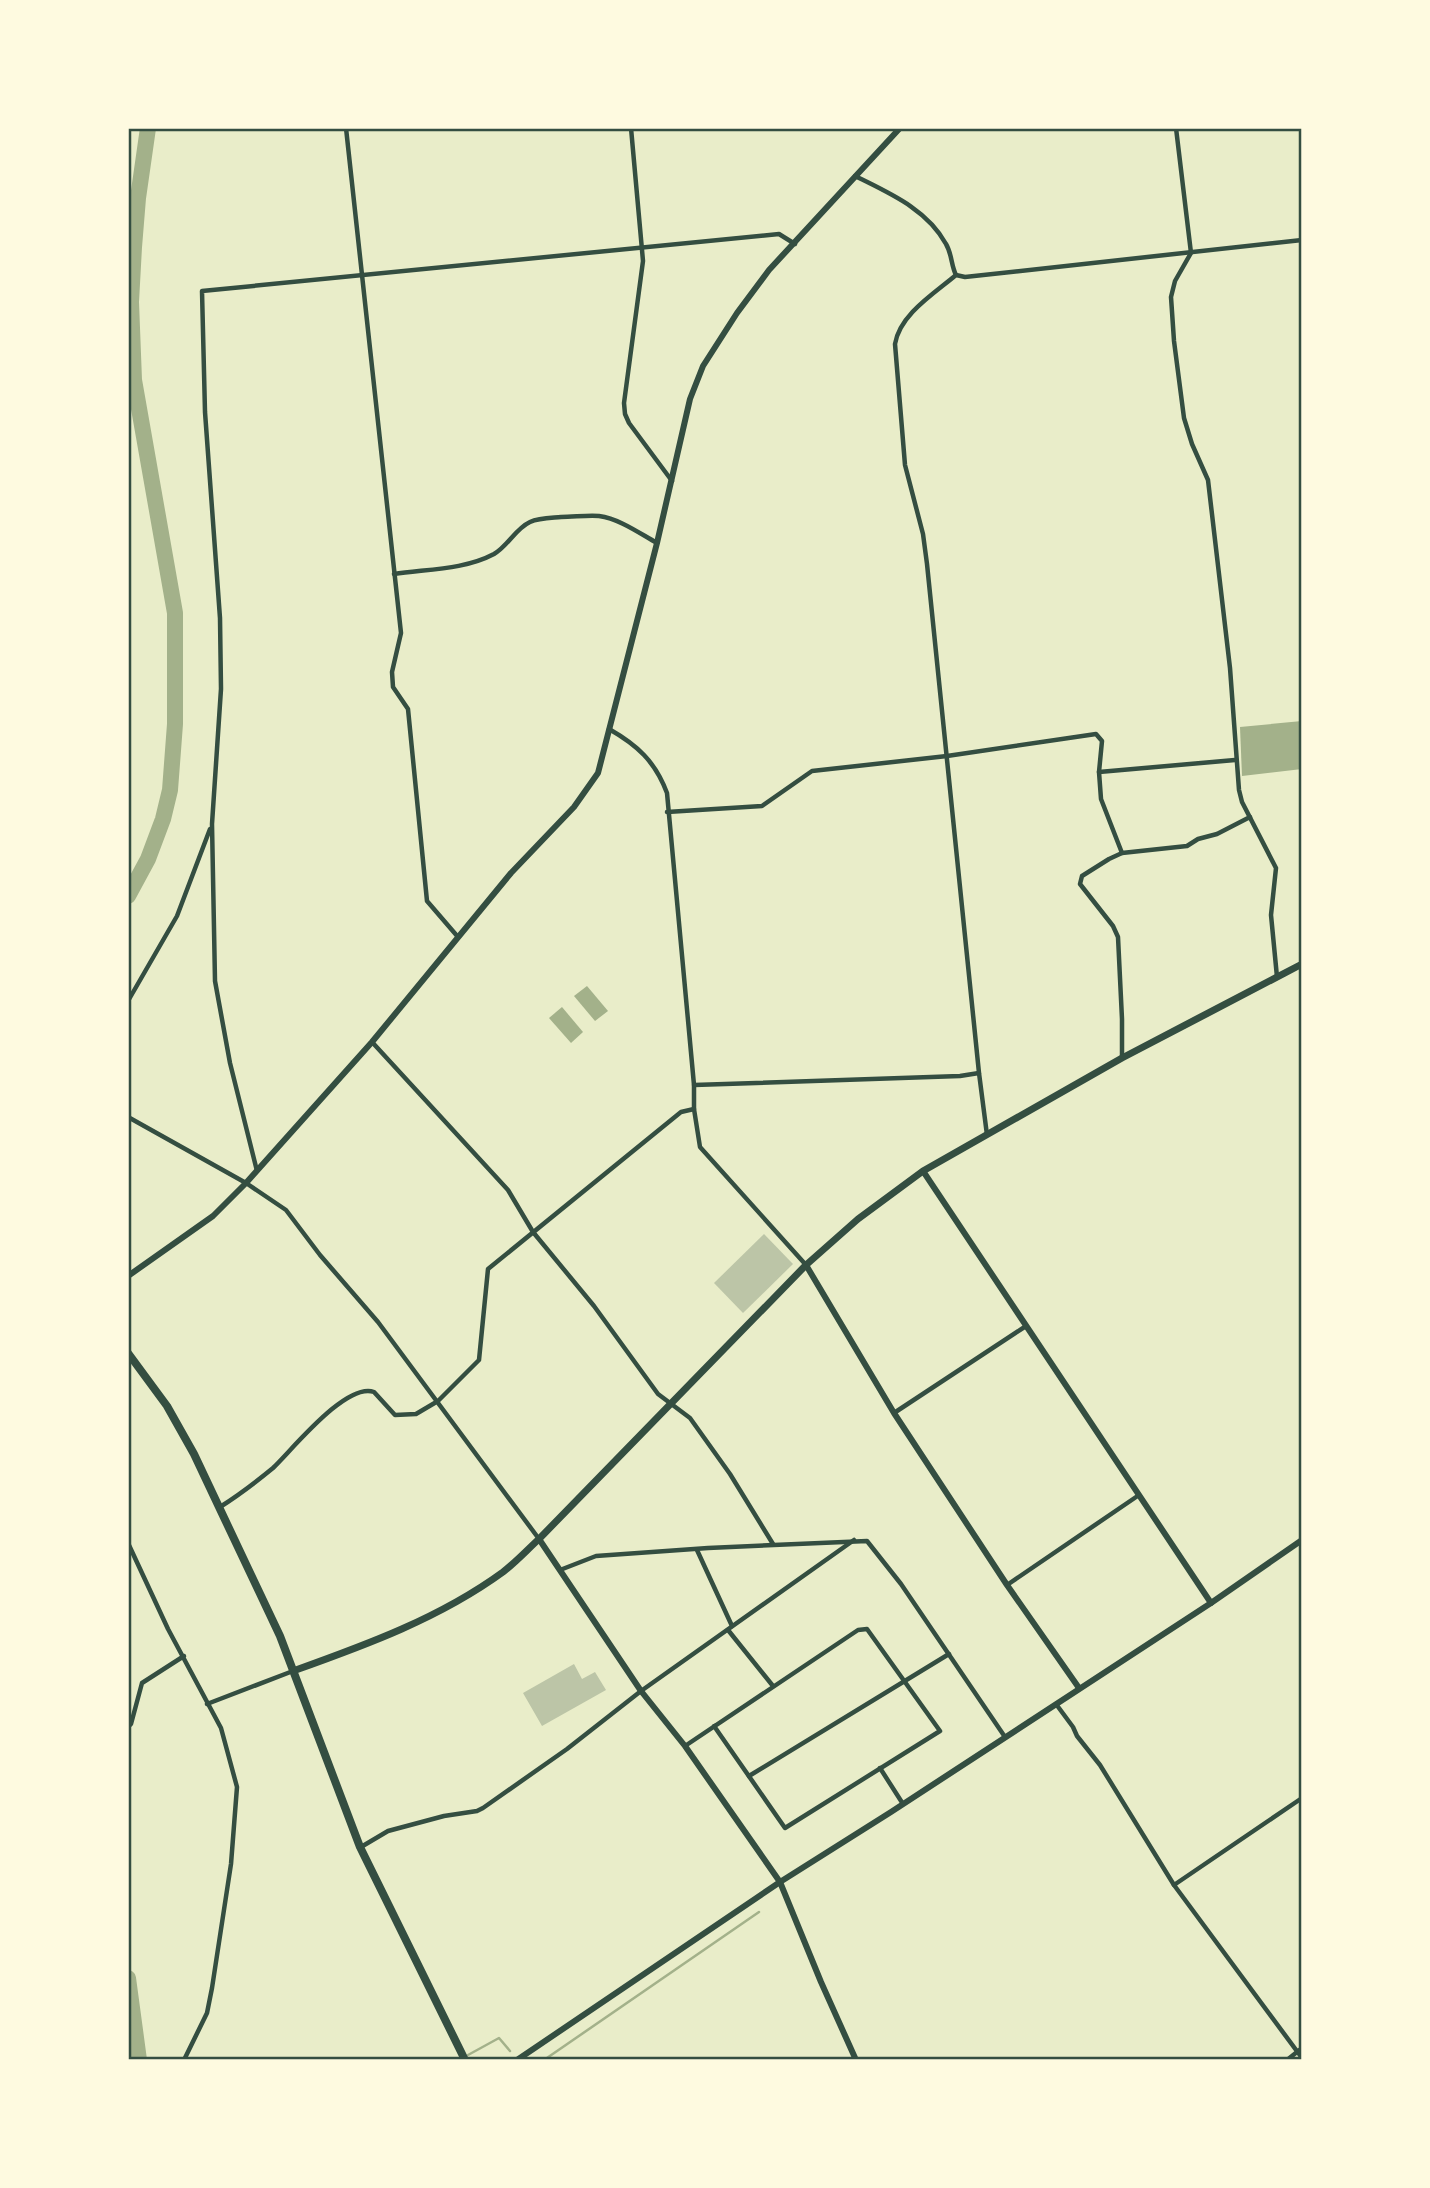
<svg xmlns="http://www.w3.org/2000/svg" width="1430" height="2188" viewBox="0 0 1430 2188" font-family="'Source Sans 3',sans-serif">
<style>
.water{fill:#a3b18a}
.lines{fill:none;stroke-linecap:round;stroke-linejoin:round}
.stream{stroke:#a3b18a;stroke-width:2.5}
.river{stroke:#a3b18a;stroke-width:16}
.building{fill:#bcc5a7}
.minor{stroke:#344e41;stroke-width:4.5}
.tertiary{stroke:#344e41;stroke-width:6}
.secondary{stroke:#344e41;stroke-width:7}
.trunk{stroke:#344e41;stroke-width:8}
.neatline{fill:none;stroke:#344e41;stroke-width:2.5}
</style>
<rect width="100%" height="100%" fill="#e9edc9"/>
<!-- water -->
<g class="water">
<path d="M 1302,721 L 1302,769 L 1242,776 L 1240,727 Z"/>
<path d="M 587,986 L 608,1011 L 595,1021 L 574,996 Z"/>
<path d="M 562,1007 L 583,1032 L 571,1043 L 549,1018 Z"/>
</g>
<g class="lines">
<!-- stream -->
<g class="stream">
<path d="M 468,2055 L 499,2038 L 510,2051"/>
<path d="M 544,2060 L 759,1912"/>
</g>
<!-- river -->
<g class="river">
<path d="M 128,896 L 148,859 L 163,819 L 170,790 L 175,724 L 175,613 L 134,380 L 131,302 L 134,247 L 138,198 L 148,128"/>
<path d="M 128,1978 L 139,2060"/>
</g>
</g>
<!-- building -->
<g class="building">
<path d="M 764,1234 L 793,1264 L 743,1313 L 714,1283 Z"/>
<path d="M 574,1664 L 582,1679 L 595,1672 L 606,1690 L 542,1726 L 523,1693 Z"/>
</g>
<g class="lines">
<!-- minor -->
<g class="minor">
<path d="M 346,128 L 401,633 L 392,672 L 393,687 L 408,709 L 427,901 L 458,937"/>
<path d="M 631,128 L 643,261 L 624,403 L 625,414 L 629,423 L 672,481"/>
<path d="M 1176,128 L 1191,253 L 1175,281 L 1171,297 L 1174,341 L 1184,418 L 1192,444 L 1208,480 L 1230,668 L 1239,790 L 1242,802 L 1276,868 L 1271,915 L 1277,977"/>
<path d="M 855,176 C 889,193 927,209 946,244 C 952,254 951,265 956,275"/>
<path d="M 394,574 C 426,569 464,570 494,554 C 508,546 515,529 530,522 C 539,518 551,518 561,517 C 574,517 587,515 599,516 C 620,519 639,533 657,543"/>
<path d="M 609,729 C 637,745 655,761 667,793 L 694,1085 L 694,1109 L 700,1147 L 806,1265"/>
<path d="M 1099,772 L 1235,760"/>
<path d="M 667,812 L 762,806 L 812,771 L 947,756 L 1096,734 L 1102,741 L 1099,772 L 1101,799 L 1122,853"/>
<path d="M 128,1001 L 177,916 L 210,829"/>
<path d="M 372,1042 L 508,1190 L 533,1232 L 594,1306 L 658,1394 L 690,1418 L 730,1474 L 773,1544"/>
<path d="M 1122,1058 L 1122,1019 L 1118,937 L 1113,926 L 1080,884 L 1082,876 L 1109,859 L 1122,853 L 1187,846 L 1198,839 L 1217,834 L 1250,817"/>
<path d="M 694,1085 L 960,1076 L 979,1073"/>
<path d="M 128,1117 L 246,1183 L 286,1210 L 320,1255 L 378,1322 L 539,1539"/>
<path d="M 987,1135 L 979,1073 L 927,564 L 923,534 L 905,465 L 895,344 C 900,314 935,293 956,275 L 965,277 L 1302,240"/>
<path d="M 257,1171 L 230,1063 L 215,981 L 212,824 L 221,689 L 220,618 L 205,412 L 202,291 L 779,234 L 795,244"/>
<path d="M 894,1413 L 1026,1326"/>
<path d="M 220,1507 C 239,1495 256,1482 273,1468 C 292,1450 346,1382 374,1392 L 395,1415 L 416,1414 L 438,1401 L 479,1360 L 488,1269 L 681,1112 L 694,1109"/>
<path d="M 128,1543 L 168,1629 L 221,1728 L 237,1787 L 231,1864 L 212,1988 L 207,2013 L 184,2060"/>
<path d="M 697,1550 L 732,1626"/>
<path d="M 560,1570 L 596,1556 L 708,1548 L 867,1541 L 901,1584 L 1005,1737"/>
<path d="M 1007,1585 L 1139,1495"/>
<path d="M 728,1630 L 773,1686"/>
<path d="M 207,1704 L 293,1671"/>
<path d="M 1056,1704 L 1073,1727 L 1077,1736 L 1100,1765 L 1174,1885 L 1302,2058"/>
<path d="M 128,1727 L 131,1724 L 142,1683 L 184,1656"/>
<path d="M 685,1746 L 858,1630 L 867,1629 L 940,1731 L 785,1828 L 714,1726"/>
<path d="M 880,1768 L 903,1804"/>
<path d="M 749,1776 L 949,1654"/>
<path d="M 361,1847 L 388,1831 L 444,1816 L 477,1811 L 483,1808 L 567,1749 L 641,1691 L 854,1540"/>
<path d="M 1174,1885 L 1302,1798"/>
<path d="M 1287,2060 L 1302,2048"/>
</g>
<!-- tertiary -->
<g class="tertiary">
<path d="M 923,1171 L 1211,1603"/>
<path d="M 806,1265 L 894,1413 L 1007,1585 L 1079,1688"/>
<path d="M 128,1276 L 213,1216 L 246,1183 L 372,1042 L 511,873 L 574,807 L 598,773 L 657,543 L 690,399 L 703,366 L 737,313 L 769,270 L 900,128"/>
<path d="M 539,1539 L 641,1691 L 685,1746 L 780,1882 L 821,1982 L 856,2060"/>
<path d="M 517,2060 L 780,1882 L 891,1812 L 1211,1603 L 1302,1540"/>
</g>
<!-- secondary -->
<path class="secondary" d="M 293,1671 C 366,1645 440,1618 503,1572 C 516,1562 527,1550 539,1539 L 806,1265 L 858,1219 L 923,1171 L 1122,1058 L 1302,964"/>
<!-- trunk -->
<path class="trunk" d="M 128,1353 L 167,1406 L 194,1454 L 219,1507 L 280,1636 L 360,1847 L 465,2060"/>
</g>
<!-- border -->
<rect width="1430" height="2188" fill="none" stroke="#fefae0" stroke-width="259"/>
<rect x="130" y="130" width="1170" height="1928" class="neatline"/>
</svg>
